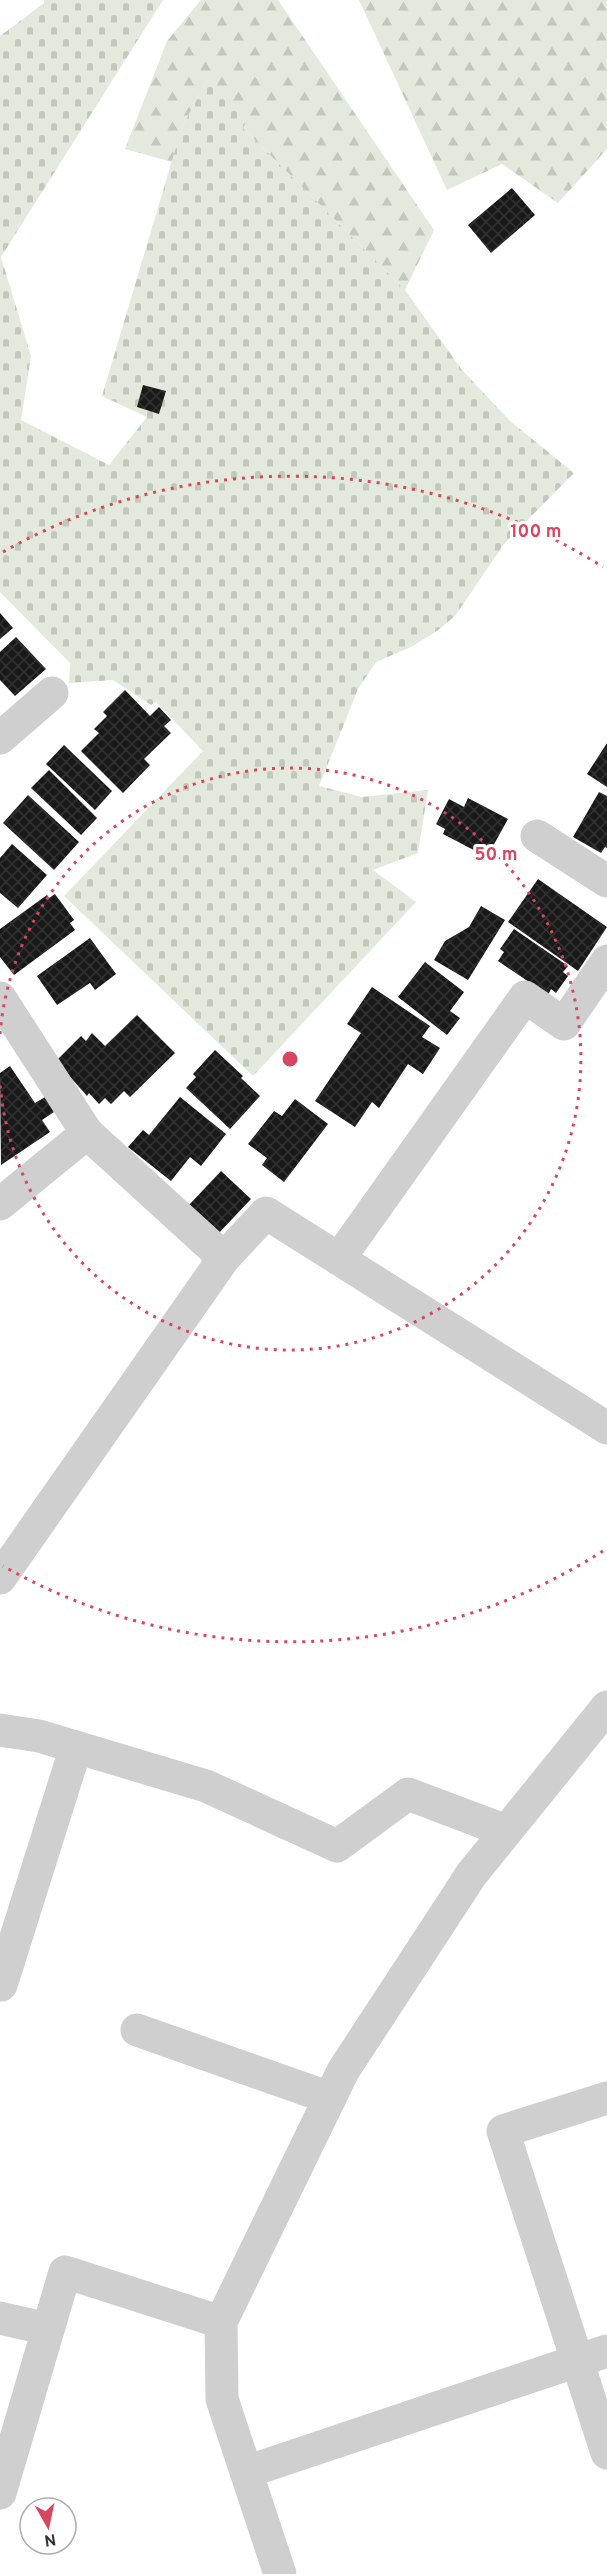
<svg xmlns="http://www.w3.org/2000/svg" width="607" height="2574" viewBox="0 0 607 2574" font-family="Overpass,sans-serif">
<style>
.forest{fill:url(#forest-firs)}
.cemetery{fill:url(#cemetery-stones)}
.building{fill:url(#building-cross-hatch)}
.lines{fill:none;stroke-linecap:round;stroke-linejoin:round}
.minor{stroke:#cfcfcf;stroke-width:33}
.ring{fill:none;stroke:#d8465f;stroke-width:3;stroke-dasharray:3 6}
.centre{fill:#d8465f;stroke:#fff;stroke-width:3}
.ring-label{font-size:18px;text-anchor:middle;font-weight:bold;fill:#d8465f;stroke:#fff;stroke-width:6;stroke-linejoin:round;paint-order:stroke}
</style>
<defs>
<pattern id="forest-firs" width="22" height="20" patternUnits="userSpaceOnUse" patternTransform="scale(1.5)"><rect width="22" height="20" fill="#e3e9dc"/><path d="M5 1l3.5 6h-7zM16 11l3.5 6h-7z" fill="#c3c8bd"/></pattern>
<pattern id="cemetery-stones" width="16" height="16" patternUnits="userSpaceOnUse" patternTransform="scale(1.5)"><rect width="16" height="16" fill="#e3e9dc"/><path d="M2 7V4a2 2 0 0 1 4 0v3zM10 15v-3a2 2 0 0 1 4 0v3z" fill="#c3c8bd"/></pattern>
<pattern id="building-cross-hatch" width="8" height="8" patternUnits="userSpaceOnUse" patternTransform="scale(1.5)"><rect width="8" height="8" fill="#191919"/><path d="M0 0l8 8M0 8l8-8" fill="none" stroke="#323232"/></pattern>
</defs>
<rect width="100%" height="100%" fill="#fff"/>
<!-- forest -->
<g class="forest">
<path d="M 201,0 L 278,0 L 434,230 L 405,290 L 243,128 L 207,81 L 182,127 L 172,162 L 125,149 L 167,41 Z"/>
<path d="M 359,0 L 607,0 L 607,149 L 558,203 L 502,164 L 447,190 Z"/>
</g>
<!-- cemetery -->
<path class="cemetery" d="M 44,0 L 163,0 L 1,257 L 31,356 L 21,420 L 109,465 L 147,417 L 102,396 L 182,127 L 207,81 L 246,122 L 243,128 L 405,290 L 462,370 L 510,421 L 574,473 L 504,544 L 455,616 L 437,631 L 411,647 L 376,662 L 358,689 L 319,786 L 362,797 L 428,790 L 418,853 L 373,870 L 416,902 L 253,1076 L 64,896 L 203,751 L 156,702 L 151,705 L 113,680 L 69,683 L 70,663 L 0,592 L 0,36 L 44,3 Z"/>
<!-- building -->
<g class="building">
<path d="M 512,188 L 535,215 L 491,253 L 468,225 Z"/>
<path d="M 143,385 L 166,391 L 159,414 L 137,407 Z"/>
<path d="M 0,613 L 13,628 L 0,639 Z"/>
<path d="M 16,637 L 46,669 L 15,696 L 0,680 L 0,652 Z"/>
<path d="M 125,690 L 150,716 L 159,707 L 171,720 L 164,726 L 171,733 L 144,759 L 150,765 L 123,793 L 81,751 L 99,733 L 94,729 L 107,716 L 103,712 Z"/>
<path d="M 607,743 L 607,787 L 587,774 Z"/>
<path d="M 64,745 L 112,791 L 95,810 L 46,764 Z"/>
<path d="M 49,770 L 97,818 L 81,835 L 31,788 Z"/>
<path d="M 599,792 L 607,796 L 607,848 L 605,847 L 601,853 L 573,837 Z"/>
<path d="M 28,795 L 79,842 L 54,870 L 3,823 Z"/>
<path d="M 468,798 L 508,819 L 487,857 L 443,834 L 445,829 L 436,824 L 449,799 L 464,807 Z"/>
<path d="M 12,844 L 47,875 L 18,908 L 0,893 L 0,858 Z"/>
<path d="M 538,879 L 607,927 L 578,971 L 508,922 Z"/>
<path d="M 55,894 L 74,920 L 70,923 L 75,930 L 14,975 L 0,957 L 0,929 L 47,895 L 49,898 Z"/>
<path d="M 481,906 L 505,920 L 468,980 L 434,960 L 445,941 L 469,927 Z"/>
<path d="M 514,929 L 568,966 L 563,972 L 568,976 L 556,993 L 551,989 L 548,995 L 498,961 L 504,952 L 500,949 Z"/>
<path d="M 90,938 L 116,974 L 95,990 L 90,983 L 57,1005 L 37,976 Z"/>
<path d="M 425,962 L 464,992 L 450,1011 L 460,1018 L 447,1035 L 398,997 Z"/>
<path d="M 372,987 L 430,1026 L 422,1037 L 440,1048 L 423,1074 L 408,1064 L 379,1108 L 372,1102 L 355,1127 L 315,1101 L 361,1033 L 347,1024 Z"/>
<path d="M 137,1015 L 175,1053 L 130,1097 L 124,1091 L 111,1104 L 105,1098 L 99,1104 L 89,1093 L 87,1096 L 56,1061 L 81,1036 L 86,1041 L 92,1033 L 105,1046 Z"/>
<path d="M 215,1050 L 243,1076 L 241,1078 L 260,1096 L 230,1129 L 186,1088 L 196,1077 L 193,1074 Z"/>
<path d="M 10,1066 L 35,1103 L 45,1097 L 54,1112 L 42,1120 L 50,1132 L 1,1165 L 0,1073 Z"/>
<path d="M 180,1097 L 226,1134 L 201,1166 L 190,1157 L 171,1181 L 128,1147 L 143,1130 L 149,1135 Z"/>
<path d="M 295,1099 L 328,1124 L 284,1182 L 262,1165 L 267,1158 L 248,1144 L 274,1111 L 282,1116 Z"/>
<path d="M 221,1171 L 251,1199 L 219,1233 L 189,1205 Z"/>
</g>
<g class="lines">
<!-- minor -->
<g class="minor">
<path d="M 0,738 L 52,693"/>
<path d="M 537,836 L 607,881"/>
<path d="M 0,998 L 87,1133 L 224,1258"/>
<path d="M 0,1204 L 87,1133"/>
<path d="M 339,1259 L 525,997 L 564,1024 L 607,961"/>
<path d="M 0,1578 L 224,1258 L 266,1213 L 607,1428"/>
<path d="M 0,1730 L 39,1736 L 206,1786 L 337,1846 L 408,1794 L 506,1831"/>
<path d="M 1,1985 L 76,1747"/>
<path d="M 137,2030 L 330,2098"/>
<path d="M 607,2098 L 503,2131 L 607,2453"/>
<path d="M 0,2318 L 48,2329"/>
<path d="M 246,2472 L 607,2351"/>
<path d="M 0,2493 L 65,2272 L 221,2322"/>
<path d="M 280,2574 L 222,2399 L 221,2322 L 343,2071 L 471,1875 L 607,1707"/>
</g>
</g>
<!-- distance rings -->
<g class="ring">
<path d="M0 1034A291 291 0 1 1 0 1084"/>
<path d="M603 1551A583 583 0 0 1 3 1566M3 552A583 583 0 0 1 603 567"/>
</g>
<circle cx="290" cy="1059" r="9" class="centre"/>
<g class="ring-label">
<text x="536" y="537">100 m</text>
<text x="496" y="860">50 m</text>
</g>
<!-- north arrow -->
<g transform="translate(48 2526) rotate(171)"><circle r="28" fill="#ffffff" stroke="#adadad" stroke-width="1.5"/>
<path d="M0-4.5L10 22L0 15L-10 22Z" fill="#d8465f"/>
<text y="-9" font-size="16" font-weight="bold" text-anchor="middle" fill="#323232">N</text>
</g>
</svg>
